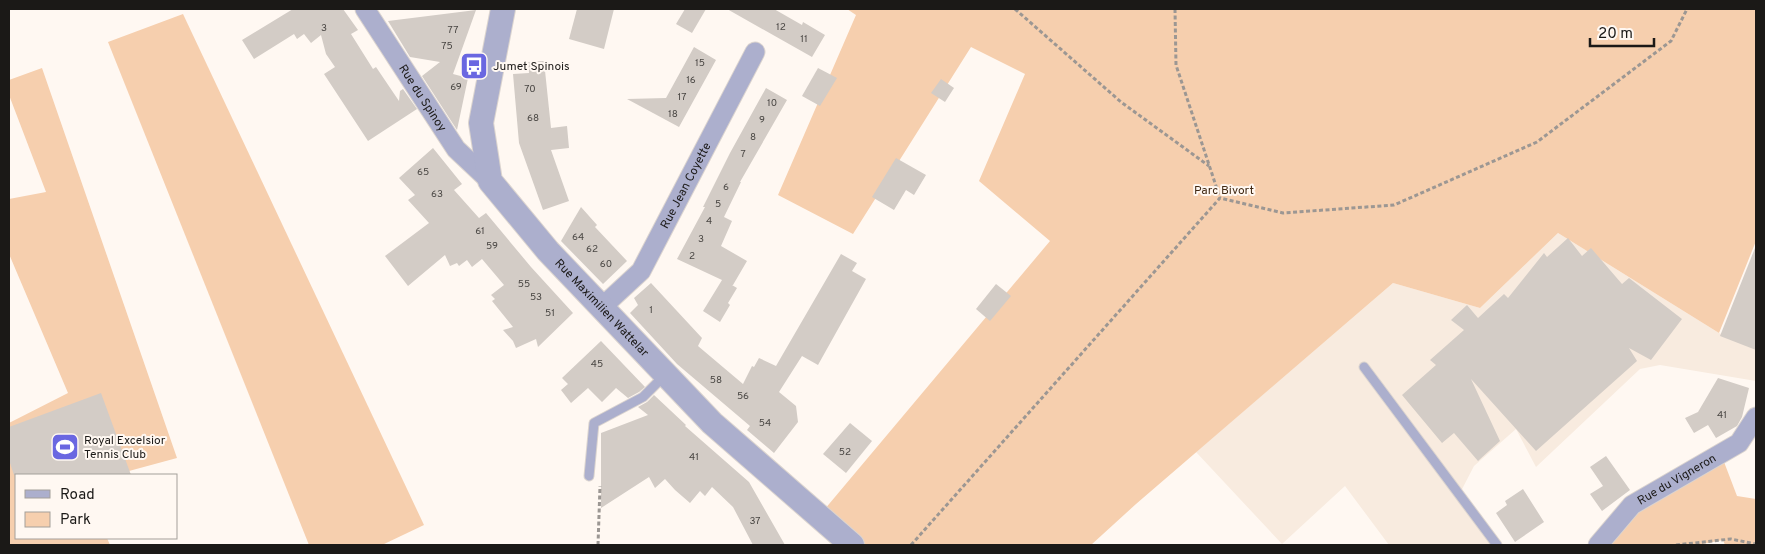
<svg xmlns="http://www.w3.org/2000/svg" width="1765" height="554" viewBox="0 0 1765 554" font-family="Overpass,sans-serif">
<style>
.built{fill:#f8ebdf}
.green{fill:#f6cfae}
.building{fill:#d3ccc6}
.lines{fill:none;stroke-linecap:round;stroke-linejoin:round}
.service-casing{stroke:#dbd4cf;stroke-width:11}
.minor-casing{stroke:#dbd4cf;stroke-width:21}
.tertiary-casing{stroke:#dbd4cf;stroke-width:26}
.path{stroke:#9c9793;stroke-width:3;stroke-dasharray:4 2.5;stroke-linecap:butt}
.service{stroke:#acafcd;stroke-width:9}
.minor{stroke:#acafcd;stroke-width:19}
.tertiary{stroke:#acafcd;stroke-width:24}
.labels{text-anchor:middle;stroke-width:4;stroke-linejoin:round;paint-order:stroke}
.number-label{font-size:10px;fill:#494643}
.poi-label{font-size:12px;fill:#1b1917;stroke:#fff8f2;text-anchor:start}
.street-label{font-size:12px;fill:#1b1917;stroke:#fff8f2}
.park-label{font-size:12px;fill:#402812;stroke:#fff8f2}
</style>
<rect width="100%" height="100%" fill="#fff8f2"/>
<!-- built -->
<path class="built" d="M 1558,233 L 1719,333 L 1756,349 L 1756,381 L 1660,365 L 1640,369 L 1536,467 L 1516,429 L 1474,466 L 1459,495 L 1497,545 L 1389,545 L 1345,486 L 1282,544 L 1196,452 L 1393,283 L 1480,308 Z"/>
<!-- green -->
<g class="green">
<path d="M 847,9 L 1756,9 L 1756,241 L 1719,333 L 1558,233 L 1480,308 L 1393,283 L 1136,504 L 1091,545 L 854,545 L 819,516 L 1050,241 L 979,181 L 1025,74 L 971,47 L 853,234 L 778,195 L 856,15 Z"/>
<path d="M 183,14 L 424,525 L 382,545 L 309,545 L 108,42 Z"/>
<path d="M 42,68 L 177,458 L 129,471 L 131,475 L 16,475 L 16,538 L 107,538 L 110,545 L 9,545 L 9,423 L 68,393 L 9,254 L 9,199 L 46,192 L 9,95 L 9,80 Z"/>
<path d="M 1721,454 L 1737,496 L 1756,499 L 1756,545 L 1725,545 L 1723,540 L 1697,545 L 1604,545 L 1622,517 Z"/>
</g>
<!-- building -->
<g class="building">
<path d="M 293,9 L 343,9 L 358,30 L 351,34 L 373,69 L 376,67 L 399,101 L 400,91 L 403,89 L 417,109 L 368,141 L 324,74 L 335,67 L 326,54 L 321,35 L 311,43 L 304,34 L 297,39 L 294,34 L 254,59 L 242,40 Z"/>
<path d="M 577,9 L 614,9 L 604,49 L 569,39 Z"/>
<path d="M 685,9 L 706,9 L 692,33 L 676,24 Z"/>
<path d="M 727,9 L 774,9 L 802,25 L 803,22 L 825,35 L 812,57 Z"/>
<path d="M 476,10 L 453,74 L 468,78 L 457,130 L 422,76 L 440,62 L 410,57 L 388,21 Z"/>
<path d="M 694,47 L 716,60 L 679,127 L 627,99 L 666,98 Z"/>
<path d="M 544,61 L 551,128 L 567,126 L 569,148 L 551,150 L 569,201 L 543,210 L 519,143 L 513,74 L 529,73 L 528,62 Z"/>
<path d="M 818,68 L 837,78 L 820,106 L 802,96 Z"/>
<path d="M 941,79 L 954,88 L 945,102 L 931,93 Z"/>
<path d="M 766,88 L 787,100 L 740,182 L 741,182 L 724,217 L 732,221 L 721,246 L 747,261 L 733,285 L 732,285 L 737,288 L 728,303 L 730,305 L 720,322 L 703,311 L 722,280 L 677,259 L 705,207 L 703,207 L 730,153 Z"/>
<path d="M 433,148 L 462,184 L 454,190 L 479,218 L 486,213 L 531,267 L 573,313 L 538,347 L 536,339 L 516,348 L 513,341 L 503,330 L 513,327 L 492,301 L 495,299 L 491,295 L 504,285 L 482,259 L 472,267 L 467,260 L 459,266 L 457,263 L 450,266 L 445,255 L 408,286 L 385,256 L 429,223 L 408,200 L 415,195 L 399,178 Z"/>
<path d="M 896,158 L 926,175 L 914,195 L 906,190 L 894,210 L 872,197 Z"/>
<path d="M 581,207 L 597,225 L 595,227 L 627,261 L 603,284 L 561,241 Z"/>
<path d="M 1568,238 L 1582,256 L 1591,248 L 1622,284 L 1629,278 L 1682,319 L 1651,360 L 1629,348 L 1637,361 L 1536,451 L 1471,379 L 1500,441 L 1478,461 L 1454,433 L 1442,443 L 1402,395 L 1436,365 L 1430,360 L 1464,330 L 1451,320 L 1467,305 L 1478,318 L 1504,294 L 1508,298 L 1544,253 L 1547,257 Z"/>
<path d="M 1755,248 L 1756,248 L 1756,350 L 1720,336 Z"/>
<path d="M 841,254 L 857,263 L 852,271 L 866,279 L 818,365 L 802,356 L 779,392 L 796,406 L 798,422 L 774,453 L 747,430 L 750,426 L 677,364 L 630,313 L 638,305 L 634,298 L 651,283 L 702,338 L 698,346 L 743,384 L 752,366 L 754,367 L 759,358 L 776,366 Z"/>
<path d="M 996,284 L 1011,296 L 990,321 L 976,309 Z"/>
<path d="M 601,341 L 645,387 L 639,392 L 628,398 L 616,388 L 602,402 L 588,388 L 571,403 L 561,390 L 568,384 L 562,378 Z"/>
<path d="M 1718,378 L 1749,388 L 1742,417 L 1737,426 L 1716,438 L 1708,425 L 1694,433 L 1685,418 L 1698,412 Z"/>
<path d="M 101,393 L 131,475 L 14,475 L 9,460 L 9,427 Z"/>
<path d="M 654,395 L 686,425 L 685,426 L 749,482 L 785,545 L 753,545 L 733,507 L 712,487 L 705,496 L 700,491 L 690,503 L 675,490 L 665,479 L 655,488 L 649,477 L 601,508 L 601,433 L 648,415 L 638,407 L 647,402 Z"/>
<path d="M 850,423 L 872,441 L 846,473 L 823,454 Z"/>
<path d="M 1606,456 L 1630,490 L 1602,511 L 1590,494 L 1603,486 L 1590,467 Z"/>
<path d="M 1523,489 L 1544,522 L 1515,542 L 1496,513 L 1507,505 L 1505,501 Z"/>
</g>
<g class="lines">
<!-- service casing -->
<g class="service-casing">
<g id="service">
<path d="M 1364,367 L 1497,545"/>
<path d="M 589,476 L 594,423 L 643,397 L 665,375"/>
</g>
</g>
<!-- minor casing -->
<g class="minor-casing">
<g id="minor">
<path id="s1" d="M 365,9 L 456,149 L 490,181"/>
<path id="s2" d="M 601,308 L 641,271 L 755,52"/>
<path id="s3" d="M 1598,545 L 1632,505 L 1739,443 L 1756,417"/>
</g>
</g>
<!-- tertiary casing -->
<g class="tertiary-casing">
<g id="tertiary">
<path id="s4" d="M 503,9 L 481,123 L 490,181 L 548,251 L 712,423 L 852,545"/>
</g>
</g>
<!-- path -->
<g class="path">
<path d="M 1015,9 L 1121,102 L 1209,166"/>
<path d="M 1175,9 L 1176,65 L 1220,198"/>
<path d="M 598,545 L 600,486"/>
<path d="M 911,545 L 1220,198 L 1283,213 L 1394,205 L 1537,142 L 1671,41 L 1687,9"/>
<path d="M 1676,545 L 1731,539 L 1756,544"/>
</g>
<!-- service -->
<use href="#service" class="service"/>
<!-- minor -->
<use href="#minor" class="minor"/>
<!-- tertiary -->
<use href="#tertiary" class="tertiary"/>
</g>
<!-- icons -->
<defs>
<g id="bus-square" transform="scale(1.4375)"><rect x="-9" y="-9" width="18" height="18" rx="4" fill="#6a67e1" stroke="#fff8f2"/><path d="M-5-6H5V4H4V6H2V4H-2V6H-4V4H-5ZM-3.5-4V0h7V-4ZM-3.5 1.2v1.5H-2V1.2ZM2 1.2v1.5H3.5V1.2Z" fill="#fff"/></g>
<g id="stadium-square" transform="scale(1.4375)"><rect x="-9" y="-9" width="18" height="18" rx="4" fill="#6a67e1" stroke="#fff8f2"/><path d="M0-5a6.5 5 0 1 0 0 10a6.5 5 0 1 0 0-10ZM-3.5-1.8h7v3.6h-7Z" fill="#fff"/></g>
</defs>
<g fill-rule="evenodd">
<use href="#bus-square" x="474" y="66"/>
<use href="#stadium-square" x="65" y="447"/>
</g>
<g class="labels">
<!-- number labels -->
<g class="number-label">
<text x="781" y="30">12</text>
<text x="324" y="31">3</text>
<text x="453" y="33">77</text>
<text x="804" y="42">11</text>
<text x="447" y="49">75</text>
<text x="700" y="66">15</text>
<text x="691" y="83">16</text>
<text x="456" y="90">69</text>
<text x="530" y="92">70</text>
<text x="682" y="100">17</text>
<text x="772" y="106">10</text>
<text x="673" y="117">18</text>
<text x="533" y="121">68</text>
<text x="762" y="123">9</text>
<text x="753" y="140">8</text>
<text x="743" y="157">7</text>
<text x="423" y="175">65</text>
<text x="726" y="190">6</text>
<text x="437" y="197">63</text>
<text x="718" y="207">5</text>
<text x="709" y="224">4</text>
<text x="480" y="234">61</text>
<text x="578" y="240">64</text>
<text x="701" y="242">3</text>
<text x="492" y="249">59</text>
<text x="592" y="252">62</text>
<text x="692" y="259">2</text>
<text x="606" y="267">60</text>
<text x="524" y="287">55</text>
<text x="536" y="300">53</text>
<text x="651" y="313">1</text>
<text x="550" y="316">51</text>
<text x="597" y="367">45</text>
<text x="716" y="383">58</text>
<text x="743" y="399">56</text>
<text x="1722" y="418">41</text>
<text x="765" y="426">54</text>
<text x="845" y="455">52</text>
<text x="694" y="460">41</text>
<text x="755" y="524">37</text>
</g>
<!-- poi labels -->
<g class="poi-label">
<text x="493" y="70">Jumet Spinois</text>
<text x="84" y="444">Royal Excelsior<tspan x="84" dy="14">Tennis Club</tspan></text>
</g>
<!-- street labels -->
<g class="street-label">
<text dy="4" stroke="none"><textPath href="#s1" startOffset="106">Rue du Spinoy</textPath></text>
<text dy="4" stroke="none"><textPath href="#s2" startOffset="151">Rue Jean Coyette</textPath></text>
<text dy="4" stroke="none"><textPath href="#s4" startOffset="344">Rue Maximilien Wattelar</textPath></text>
<text dy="4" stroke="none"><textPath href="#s3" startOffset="104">Rue du Vigneron</textPath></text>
</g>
<!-- park labels -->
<g class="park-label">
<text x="1224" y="194">Parc Bivort</text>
</g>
</g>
<!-- border -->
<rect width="1765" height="554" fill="none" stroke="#1b1917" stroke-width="20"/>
<!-- legend -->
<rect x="15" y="474" width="162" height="65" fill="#fff8f2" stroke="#a49f9a"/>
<rect x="25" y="490" width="25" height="8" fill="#acafcd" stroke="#a49f9a"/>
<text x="60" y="499" font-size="15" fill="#1b1917">Road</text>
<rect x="25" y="512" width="25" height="15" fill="#f6cfae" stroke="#a49f9a"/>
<text x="60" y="524" font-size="15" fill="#1b1917">Park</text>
<!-- scale -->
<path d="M1590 38v8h64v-8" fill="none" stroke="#1b1917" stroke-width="2.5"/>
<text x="1598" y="38" font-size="15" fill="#1b1917" stroke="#fff8f2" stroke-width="4" paint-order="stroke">20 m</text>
</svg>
